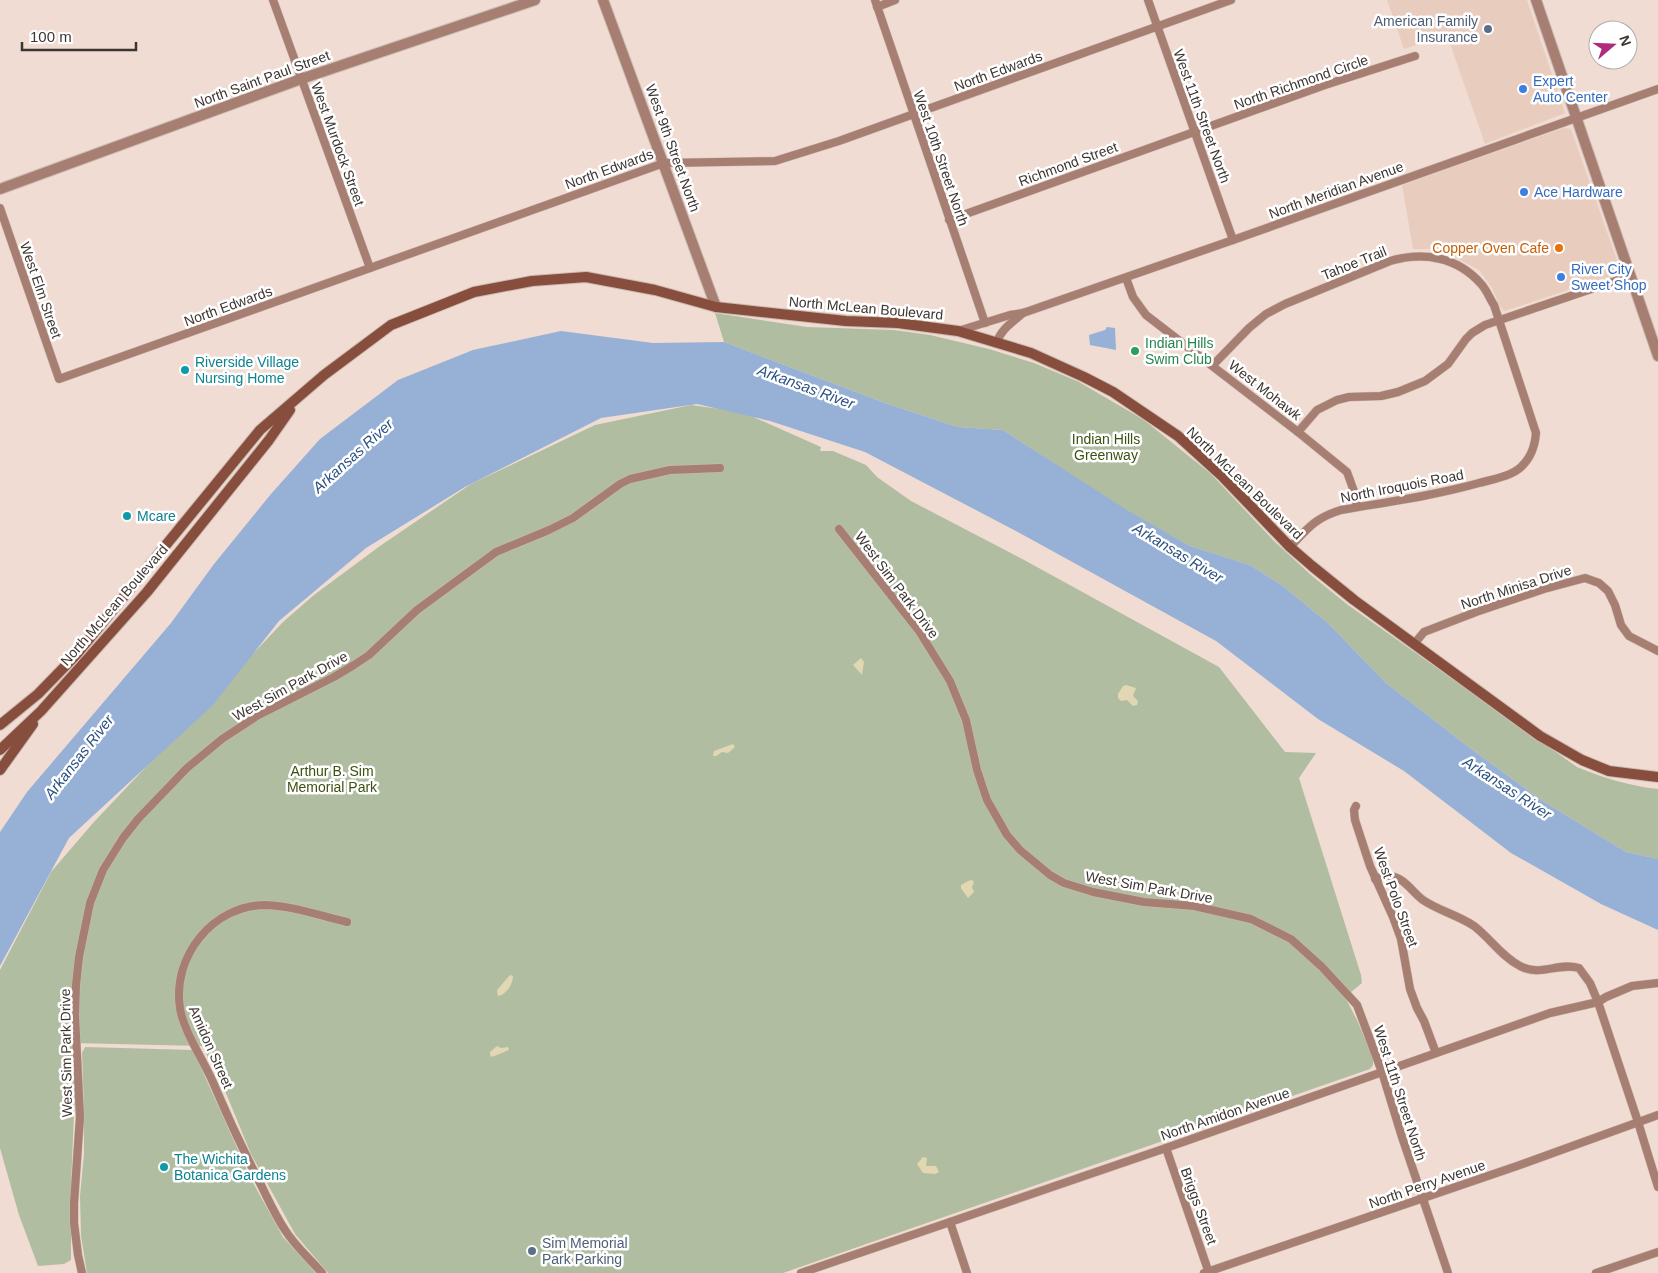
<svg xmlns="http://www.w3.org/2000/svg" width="1658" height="1273" viewBox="0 0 1658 1273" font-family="Helvetica,sans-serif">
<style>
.built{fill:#e8cdbf}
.green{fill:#b1bda0}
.sand{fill:#e1d7b2}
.water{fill:#96b1d5}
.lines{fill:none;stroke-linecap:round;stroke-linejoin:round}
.minor-casing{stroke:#ccbbb2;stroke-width:9}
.tertiary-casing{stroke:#ccbbb2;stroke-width:12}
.secondary-casing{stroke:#ccbbb2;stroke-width:12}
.minor{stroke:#a77e72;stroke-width:8}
.tertiary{stroke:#a77e72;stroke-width:10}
.secondary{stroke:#874e3e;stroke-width:10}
.service-dot{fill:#5c6f8a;stroke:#fff;stroke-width:2}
.shop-dot{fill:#3f7fe0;stroke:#fff;stroke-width:2}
.food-dot{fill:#e8710a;stroke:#fff;stroke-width:2}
.leisure-dot{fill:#2e9e5b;stroke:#fff;stroke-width:2}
.culture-dot{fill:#0f9aa8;stroke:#fff;stroke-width:2}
.labels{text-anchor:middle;stroke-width:5;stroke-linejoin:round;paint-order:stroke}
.service-label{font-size:14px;fill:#4e5e75;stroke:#fff;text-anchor:end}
.street-label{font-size:14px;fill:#3d3531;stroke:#fff}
.shop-label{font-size:14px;fill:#366cbe;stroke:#fff;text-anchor:start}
.food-label{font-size:14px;fill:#c56008;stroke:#fff;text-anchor:end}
.leisure-label{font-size:14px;fill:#27864d;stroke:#fff;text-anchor:start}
.culture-label{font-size:14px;fill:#0d838f;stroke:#fff;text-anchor:start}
.park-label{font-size:14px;fill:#3c5010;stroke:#fff}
.water-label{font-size:15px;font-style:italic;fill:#2b5181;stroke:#fff}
</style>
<rect width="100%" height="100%" fill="#f0dcd2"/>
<!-- built -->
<g class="built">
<path d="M 1387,0 L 1527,0 L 1565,113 L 1485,144 L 1447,35 L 1404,49 Z"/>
<path d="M 1564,128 L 1571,129 L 1619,266 L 1618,272 L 1616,274 L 1505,311 L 1500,307 L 1492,288 L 1479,270 L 1439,249 L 1413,249 L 1402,185 Z"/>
</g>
<!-- green -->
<g class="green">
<path d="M 715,313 L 807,327 L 894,330 L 930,335 L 989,349 L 1034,363 L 1079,382 L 1144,420 L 1211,474 L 1274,541 L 1311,575 L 1348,605 L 1577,767 C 1604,778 1629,786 1658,789 L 1658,859 L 1626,852 L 1541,800 L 1470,748 L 1386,683 L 1329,624 L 1283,586 L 1250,565 L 1190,546 L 1130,513 L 1003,430 L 958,427 L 885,403 L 724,342 Z"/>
<path d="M 691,405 L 742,412 L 821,447 L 820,451 L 833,451 L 866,465 L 877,477 L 911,501 L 1026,561 L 1219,667 L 1285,752 L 1316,753 L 1299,778 L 1361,975 L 1362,983 L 1345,997 L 1357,1020 L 1373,1058 L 1373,1065 L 1370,1069 L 783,1273 L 328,1273 L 295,1234 L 251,1154 L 221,1081 L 202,1046 L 72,1043 L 75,1091 L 71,1185 L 71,1260 L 64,1264 L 38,1266 L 19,1215 L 0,1148 L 0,970 L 51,872 L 93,823 L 283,622 L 314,595 L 380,546 L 471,484 L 595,425 Z"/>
<path d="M 85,1047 L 193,1050 L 252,1181 L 283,1237 L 316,1273 L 87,1273 L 81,1236 L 80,1196 L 84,1154 L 84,1108 L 82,1053 Z"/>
</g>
<!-- sand -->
<g class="sand">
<path d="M 861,658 L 864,662 L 862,675 L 853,665 Z"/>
<path d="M 1126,685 L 1136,688 L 1133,696 L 1138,701 L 1137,705 L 1133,706 L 1127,700 L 1121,701 L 1118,698 L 1118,694 L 1123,686 Z"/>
<path d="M 733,744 L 735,747 L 728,753 L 722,752 L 716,756 L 713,756 L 714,751 Z"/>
<path d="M 972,880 L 974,882 L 972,887 L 974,892 L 968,898 L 961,888 L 961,885 L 968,881 Z"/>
<path d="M 510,975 L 513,976 C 513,984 506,995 498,996 L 497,990 Z"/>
<path d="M 497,1046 L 501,1048 L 508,1047 L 509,1050 L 492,1057 L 490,1055 L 490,1052 Z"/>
<path d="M 923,1157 L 927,1158 L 926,1166 L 936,1166 L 939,1172 L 935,1174 L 923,1173 L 917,1164 Z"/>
</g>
<!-- water -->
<g class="water">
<path d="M 1107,327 L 1115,328 L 1116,350 L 1090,345 L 1089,335 L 1105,330 Z"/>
<path d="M 561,331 L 653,343 L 724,342 L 885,403 L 958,427 L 1003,430 L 1130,512 L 1190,546 L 1250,565 L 1283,586 L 1329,624 L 1386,683 L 1470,748 L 1541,800 L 1626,852 L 1658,859 L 1658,930 L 1601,904 L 1511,853 L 1404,771 L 1318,719 L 1216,641 L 1014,530 L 865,452 L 770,421 L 697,404 L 601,418 L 465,487 L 366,548 L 279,621 L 213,705 L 69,838 L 0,966 L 0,832 L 27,792 L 171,623 L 214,564 L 271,494 L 320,439 L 398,380 L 473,350 Z"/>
</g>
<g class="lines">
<!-- minor casing -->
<g class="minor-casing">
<g id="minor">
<path d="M 273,0 L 370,268"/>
<path d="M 875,0 L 985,323"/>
<path d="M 1148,0 L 1233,240"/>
<path d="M 877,7 L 895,0"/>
<path d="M 0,208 L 59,379 L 664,163 L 775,161 L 839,141 L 1231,0"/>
<path d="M 949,220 L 1325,85 L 1415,56"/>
<path d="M 1126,278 L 1133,297 L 1146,315 L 1298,432 L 1347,472 L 1355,494 L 1357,507"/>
<path d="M 958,331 L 1010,315 L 1023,313 L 1233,240 L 1658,89"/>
<path d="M 997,342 C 1001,329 1013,322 1023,313"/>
<path d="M 1213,365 L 1249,328 L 1266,314 L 1285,304 L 1390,261 C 1424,251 1458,257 1482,285 C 1487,291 1490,299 1494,305 L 1536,433 C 1535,445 1531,458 1521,467 C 1510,477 1493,479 1479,483 C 1433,496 1387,502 1341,510 C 1315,518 1308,528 1290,547"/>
<path d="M 1298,432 L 1317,410 L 1337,400 L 1349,397 L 1381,396 L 1398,392 L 1425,381 L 1448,364 L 1466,339 L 1472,333 L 1485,325 L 1630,276"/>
<path d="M 839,529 L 919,631 L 950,681 L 966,720 L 977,770 L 987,800 L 1007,835 L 1020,850 L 1050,875 L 1064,883 L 1093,892 L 1144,902 L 1194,906 L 1251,919 L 1291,939 L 1322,967 L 1357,1005 L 1382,1072 L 1402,1137 L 1448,1273"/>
<path d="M 1414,644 L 1424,632 L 1476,612 L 1544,589 L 1585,578 L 1599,583 L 1608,591 L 1615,605 L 1621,625 L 1629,636 L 1658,651"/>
<path d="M 1356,806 L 1354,810 L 1355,820 L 1370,866 L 1393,917 L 1401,939 L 1410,989 L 1417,1008 L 1424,1021 L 1436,1053"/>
<path d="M 1375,879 C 1379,878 1385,875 1390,876 C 1405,878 1412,892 1423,900 C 1439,911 1458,915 1474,926 C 1490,938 1502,957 1520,966 C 1540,977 1559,962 1579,968 L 1590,983 L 1598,1002 L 1638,1122 L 1658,1187"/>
<path d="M 1166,1148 L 1209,1273"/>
<path d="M 950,1222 L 967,1273"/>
<path d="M 82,1273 L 78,1255 L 74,1223 L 74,1203 L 80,1117 L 75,1015 L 76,985 L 79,957 L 90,903 L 103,870 L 123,838 L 138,819 L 187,768 L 222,739 L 257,716 L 334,677 L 354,665 L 369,655 L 417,610 L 496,552 L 549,530 L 573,518 L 620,484 L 630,479 L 670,470 L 720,468"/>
<path d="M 322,1273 C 310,1259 295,1246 285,1230 C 275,1215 268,1199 260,1183 C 244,1152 229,1120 215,1087 C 206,1064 183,1031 180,1008 C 172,956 213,905 266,905 C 293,906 321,916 347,922"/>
<path d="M 801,1273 L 1166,1148 L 1550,1013 L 1598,1002 L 1606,997 L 1632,986 L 1658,983"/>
<path d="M 1204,1273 L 1517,1166 L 1658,1115"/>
<path d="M 1596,1273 L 1658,1252"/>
</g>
</g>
<!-- tertiary casing -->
<g class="tertiary-casing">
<g id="tertiary">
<path d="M 603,0 L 716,307"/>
<path d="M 1536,0 L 1658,356"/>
<path d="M 0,189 L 301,79 L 535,0"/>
</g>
</g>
<!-- secondary casing -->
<g class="secondary-casing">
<g id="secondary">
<path d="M 0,725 L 38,694 L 76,655 L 260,430 L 324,375 L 391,325 L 474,292 L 532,281 L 586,277 L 655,290 L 716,307 L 846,321 L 898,323 L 958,331 L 1031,353 L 1084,377 L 1113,392 L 1178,436 L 1222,476 L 1290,547 L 1312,566 L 1354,600 L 1540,736 L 1582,760 L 1609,771 L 1658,777"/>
<path d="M 0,750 L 41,711 L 147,592 L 269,440 L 290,410"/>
<path d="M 0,770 L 33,724"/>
</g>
</g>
<!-- minor -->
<use href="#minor" class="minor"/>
<!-- tertiary -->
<use href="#tertiary" class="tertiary"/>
<!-- secondary -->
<use href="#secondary" class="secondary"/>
</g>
<!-- markers -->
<g class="service-dot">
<circle cx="1488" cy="29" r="5"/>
<circle cx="532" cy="1251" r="5"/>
</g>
<g class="shop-dot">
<circle cx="1523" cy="89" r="5"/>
<circle cx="1524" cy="192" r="5"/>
<circle cx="1561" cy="277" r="5"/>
</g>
<circle class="food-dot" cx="1559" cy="248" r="5"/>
<circle class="leisure-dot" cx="1135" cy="351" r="5"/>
<g class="culture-dot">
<circle cx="185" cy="370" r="5"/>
<circle cx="127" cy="516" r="5"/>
<circle cx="164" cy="1167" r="5"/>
</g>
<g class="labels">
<!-- service labels -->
<g class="service-label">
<text x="1478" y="26">American Family<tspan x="1478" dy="16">Insurance</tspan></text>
<text x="542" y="1248" text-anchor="start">Sim Memorial<tspan x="542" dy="16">Park Parking</tspan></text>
</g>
<!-- street labels -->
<g class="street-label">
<text transform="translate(998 71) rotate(-20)" y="5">North Edwards</text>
<text transform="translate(262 79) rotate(-20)" y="5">North Saint Paul Street</text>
<text transform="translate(1301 82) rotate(-19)" y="5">North Richmond Circle</text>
<text transform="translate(1202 116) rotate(70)" y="5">West 11th Street North</text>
<text transform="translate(338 144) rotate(70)" y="5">West Murdock Street</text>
<text transform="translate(673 148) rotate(70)" y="5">West 9th Street North</text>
<text transform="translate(941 158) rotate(71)" y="5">West 10th Street North</text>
<text transform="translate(1068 164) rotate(-20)" y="5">Richmond Street</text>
<text transform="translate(609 169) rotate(-20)" y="5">North Edwards</text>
<text transform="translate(1336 190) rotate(-20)" y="5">North Meridian Avenue</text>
<text transform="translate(1354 263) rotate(-22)" y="5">Tahoe Trail</text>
<text transform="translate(41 290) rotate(71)" y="5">West Elm Street</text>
<text transform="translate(228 306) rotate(-20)" y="5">North Edwards</text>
<text transform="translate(866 308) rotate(5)" y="5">North McLean Boulevard</text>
<text transform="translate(1265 390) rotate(38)" y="5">West Mohawk</text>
<text transform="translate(1245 483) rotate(44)" y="5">North McLean Boulevard</text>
<text transform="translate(1402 486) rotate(-11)" y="5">North Iroquois Road</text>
<text transform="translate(897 585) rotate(53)" y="5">West Sim Park Drive</text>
<text transform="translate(1516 587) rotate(-18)" y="5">North Minisa Drive</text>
<text transform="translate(114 605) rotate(-49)" y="5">North McLean Boulevard</text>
<text transform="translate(290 686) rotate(-29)" y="5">West Sim Park Drive</text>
<text transform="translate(1149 887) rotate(10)" y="5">West Sim Park Drive</text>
<text transform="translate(1396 897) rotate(70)" y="5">West Polo Street</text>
<text transform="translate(211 1047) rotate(66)" y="5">Amidon Street</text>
<text transform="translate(66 1053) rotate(-91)" y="5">West Sim Park Drive</text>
<text transform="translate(1400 1093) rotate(72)" y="5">West 11th Street North</text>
<text transform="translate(1225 1114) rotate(-19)" y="5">North Amidon Avenue</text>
<text transform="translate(1427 1184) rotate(-19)" y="5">North Perry Avenue</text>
<text transform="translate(1199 1206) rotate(70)" y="5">Briggs Street</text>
</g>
<!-- shop labels -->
<g class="shop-label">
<text x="1533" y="86">Expert<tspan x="1533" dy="16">Auto Center</tspan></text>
<text x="1534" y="197">Ace Hardware</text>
<text x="1571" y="274">River City<tspan x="1571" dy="16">Sweet Shop</tspan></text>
</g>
<!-- food labels -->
<g class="food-label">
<text x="1549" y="253">Copper Oven Cafe</text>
</g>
<!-- leisure labels -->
<g class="leisure-label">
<text x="1145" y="348">Indian Hills<tspan x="1145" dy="16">Swim Club</tspan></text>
</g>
<!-- culture labels -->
<g class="culture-label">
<text x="195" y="367">Riverside Village<tspan x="195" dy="16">Nursing Home</tspan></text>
<text x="137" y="521">Mcare</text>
<text x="174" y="1164">The Wichita<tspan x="174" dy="16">Botanica Gardens</tspan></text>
</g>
<!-- park labels -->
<g class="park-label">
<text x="1106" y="444">Indian Hills<tspan x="1106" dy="16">Greenway</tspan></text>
<text x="332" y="776">Arthur B. Sim<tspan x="332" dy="16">Memorial Park</tspan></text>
</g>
<!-- water labels -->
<g class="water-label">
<text transform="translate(806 387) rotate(20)" y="5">Arkansas River</text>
<text transform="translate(353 456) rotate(-42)" y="5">Arkansas River</text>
<text transform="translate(1178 553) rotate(31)" y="5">Arkansas River</text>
<text transform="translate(79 757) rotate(-52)" y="5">Arkansas River</text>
<text transform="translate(1507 788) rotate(33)" y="5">Arkansas River</text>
</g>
</g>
<!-- north arrow -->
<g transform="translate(1613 45) rotate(71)"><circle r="24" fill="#ffffff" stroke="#b1aead"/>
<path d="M0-4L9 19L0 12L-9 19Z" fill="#ae2d7a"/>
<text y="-8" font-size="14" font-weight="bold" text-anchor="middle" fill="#3d3531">N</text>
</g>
<!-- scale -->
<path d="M22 42v8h114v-8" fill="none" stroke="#3d3531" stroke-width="2.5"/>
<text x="30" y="42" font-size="15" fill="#3d3531" stroke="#ffffff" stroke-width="4" paint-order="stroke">100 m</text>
</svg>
